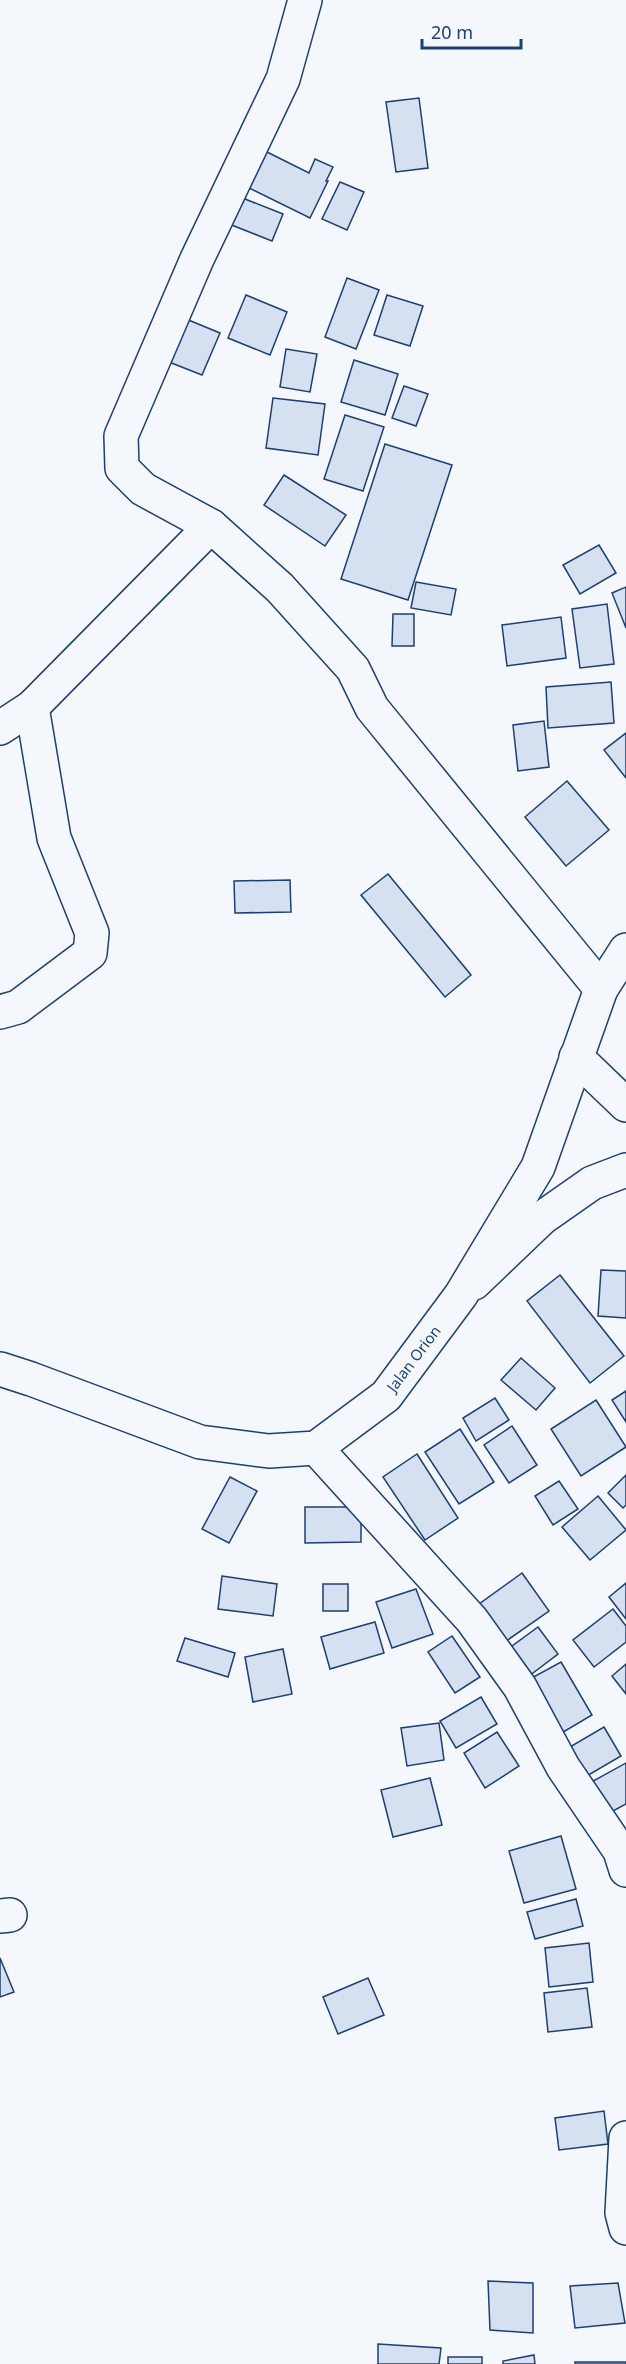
<svg xmlns="http://www.w3.org/2000/svg" width="626" height="2364" viewBox="0 0 626 2364" font-family="'Noto Sans',sans-serif">
<style>
.building{fill:#d5e0f0;stroke:#1d3f73;stroke-width:1.5}
.lines{fill:none;stroke-linecap:round;stroke-linejoin:round}
.minor-casing{stroke:#1d3f73;stroke-width:36}
.highway-casing{stroke:#1d3f73;stroke-width:36}
.minor{stroke:#f4f7fb;stroke-width:33}
.highway{stroke:#f4f7fb;stroke-width:33}
.labels{text-anchor:middle;stroke-width:4.5;stroke-linejoin:round;paint-order:stroke}
.street-label{font-size:15px;fill:#1d3f73;stroke:#f4f7fb}
</style>
<rect width="100%" height="100%" fill="#f4f7fb"/>
<!-- building -->
<g class="building">
<path d="M 419,98 L 428,168 L 396,172 L 386,102 Z"/>
<path d="M 263,150 L 309,173 L 315,159 L 333,167 L 326,181 L 328,181 L 310,218 L 245,186 Z"/>
<path d="M 340,182 L 364,192 L 347,230 L 322,219 Z"/>
<path d="M 240,197 L 283,214 L 272,241 L 229,224 Z"/>
<path d="M 347,278 L 379,290 L 356,349 L 325,337 Z"/>
<path d="M 246,295 L 287,312 L 270,355 L 228,338 Z"/>
<path d="M 387,295 L 423,306 L 410,346 L 374,335 Z"/>
<path d="M 186,319 L 220,333 L 202,375 L 169,362 Z"/>
<path d="M 286,349 L 317,354 L 310,392 L 280,387 Z"/>
<path d="M 354,360 L 398,374 L 385,415 L 341,402 Z"/>
<path d="M 404,386 L 428,394 L 416,426 L 392,418 Z"/>
<path d="M 273,398 L 325,404 L 318,455 L 266,448 Z"/>
<path d="M 345,415 L 384,427 L 363,491 L 324,479 Z"/>
<path d="M 385,444 L 452,465 L 408,600 L 341,579 Z"/>
<path d="M 284,475 L 346,515 L 325,546 L 264,505 Z"/>
<path d="M 599,545 L 616,573 L 580,594 L 563,565 Z"/>
<path d="M 416,582 L 456,589 L 451,615 L 411,608 Z"/>
<path d="M 626,587 L 626,628 L 612,593 Z"/>
<path d="M 607,604 L 614,664 L 580,668 L 572,609 Z"/>
<path d="M 393,614 L 414,614 L 414,646 L 392,646 Z"/>
<path d="M 561,617 L 566,658 L 507,666 L 502,625 Z"/>
<path d="M 611,682 L 614,723 L 548,728 L 546,687 Z"/>
<path d="M 544,721 L 549,767 L 518,771 L 513,725 Z"/>
<path d="M 626,733 L 626,778 L 604,750 Z"/>
<path d="M 567,781 L 609,830 L 566,866 L 525,817 Z"/>
<path d="M 388,874 L 471,975 L 445,997 L 361,895 Z"/>
<path d="M 290,880 L 291,912 L 235,913 L 234,881 Z"/>
<path d="M 601,1270 L 626,1271 L 626,1318 L 598,1316 Z"/>
<path d="M 560,1275 L 624,1356 L 590,1383 L 527,1301 Z"/>
<path d="M 521,1358 L 555,1388 L 536,1410 L 501,1380 Z"/>
<path d="M 626,1391 L 626,1422 L 612,1400 Z"/>
<path d="M 495,1398 L 509,1420 L 476,1441 L 463,1418 Z"/>
<path d="M 596,1400 L 626,1447 L 581,1476 L 551,1429 Z"/>
<path d="M 512,1426 L 537,1465 L 509,1483 L 484,1445 Z"/>
<path d="M 460,1429 L 494,1482 L 459,1504 L 425,1452 Z"/>
<path d="M 417,1454 L 458,1518 L 425,1540 L 383,1477 Z"/>
<path d="M 626,1475 L 626,1505 L 623,1508 L 608,1493 Z"/>
<path d="M 230,1477 L 257,1491 L 229,1543 L 202,1529 Z"/>
<path d="M 559,1481 L 578,1509 L 553,1525 L 535,1496 Z"/>
<path d="M 598,1496 L 626,1530 L 590,1560 L 562,1527 Z"/>
<path d="M 305,1507 L 361,1507 L 361,1542 L 305,1543 Z"/>
<path d="M 522,1573 L 549,1611 L 502,1644 L 475,1607 Z"/>
<path d="M 222,1576 L 277,1584 L 273,1616 L 218,1609 Z"/>
<path d="M 626,1583 L 626,1619 L 609,1597 Z"/>
<rect x="323" y="1584" width="25" height="27"/>
<path d="M 416,1589 L 433,1634 L 392,1648 L 376,1602 Z"/>
<path d="M 613,1609 L 626,1626 L 626,1642 L 594,1667 L 573,1640 Z"/>
<path d="M 375,1622 L 384,1653 L 330,1669 L 321,1637 Z"/>
<path d="M 538,1627 L 558,1654 L 529,1676 L 508,1649 Z"/>
<path d="M 452,1636 L 480,1677 L 455,1693 L 428,1652 Z"/>
<path d="M 185,1638 L 235,1653 L 228,1677 L 177,1661 Z"/>
<path d="M 283,1649 L 292,1694 L 253,1702 L 245,1657 Z"/>
<path d="M 561,1662 L 592,1715 L 560,1734 L 528,1680 Z"/>
<path d="M 626,1664 L 626,1694 L 612,1676 Z"/>
<path d="M 481,1697 L 497,1724 L 456,1748 L 440,1721 Z"/>
<path d="M 439,1723 L 444,1760 L 407,1766 L 401,1728 Z"/>
<path d="M 604,1727 L 621,1756 L 580,1780 L 563,1751 Z"/>
<path d="M 497,1732 L 519,1766 L 485,1788 L 464,1753 Z"/>
<path d="M 626,1763 L 626,1804 L 604,1816 L 586,1785 Z"/>
<path d="M 430,1778 L 442,1825 L 393,1837 L 381,1790 Z"/>
<path d="M 561,1836 L 576,1889 L 524,1903 L 509,1851 Z"/>
<path d="M 576,1899 L 583,1926 L 535,1939 L 527,1912 Z"/>
<path d="M 589,1943 L 593,1982 L 549,1987 L 545,1948 Z"/>
<path d="M 0,1958 L 14,1992 L 0,1997 Z"/>
<path d="M 368,1978 L 384,2015 L 338,2034 L 323,1997 Z"/>
<path d="M 587,1988 L 592,2027 L 548,2032 L 544,1993 Z"/>
<path d="M 604,2111 L 608,2144 L 559,2150 L 555,2118 Z"/>
<path d="M 488,2281 L 533,2283 L 533,2333 L 490,2330 Z"/>
<path d="M 618,2283 L 625,2323 L 575,2328 L 570,2286 Z"/>
<path d="M 378,2344 L 441,2348 L 439,2364 L 378,2364 Z"/>
<path d="M 534,2355 L 535,2364 L 503,2364 L 503,2361 Z"/>
<rect x="448" y="2357" width="34" height="7"/>
<rect x="575" y="2362" width="51" height="2"/>
</g>
<g class="lines">
<!-- minor casing -->
<g class="minor-casing">
<g id="minor">
<path d="M 305,0 L 283,79 L 197,259 L 121,436 L 122,468 L 143,489 L 211,526 L 280,588 L 353,669 L 372,708 L 601,989"/>
<path d="M 0,728 L 32,707 L 211,526"/>
<path d="M 0,1012 L 18,1007 L 90,953 L 92,933 L 54,838 L 32,707"/>
<path d="M 576,1057 L 626,1105"/>
<path d="M 474,1283 L 542,1218 L 592,1183 L 626,1170"/>
<path d="M 316,1448 L 472,1620 L 520,1687 L 563,1767 L 620,1851 L 626,1870"/>
<path d="M 0,1916 L 10,1915"/>
<path d="M 626,2138 L 622,2213 L 626,2228"/>
</g>
</g>
<!-- highway casing -->
<g class="highway-casing">
<path id="highway" d="M 0,1369 L 31,1379 L 200,1442 L 269,1451 L 316,1448 L 386,1396 L 461,1295 L 538,1167 L 601,989 L 626,950"/>
</g>
<!-- minor -->
<use href="#minor" class="minor"/>
<!-- highway -->
<use href="#highway" class="highway"/>
</g>
<g class="labels">
<!-- street labels -->
<g class="street-label">
<text transform="translate(414 1359) rotate(-53)" y="5">Jalan Orion</text>
</g>
</g>
<!-- scale -->
<path d="M422 39v9h99v-9" fill="none" stroke="#1d3f73" stroke-width="3"/>
<text x="431" y="39" font-size="18" fill="#1d3f73" stroke="#f4f7fb" stroke-width="4.5" paint-order="stroke">20 m</text>
</svg>
